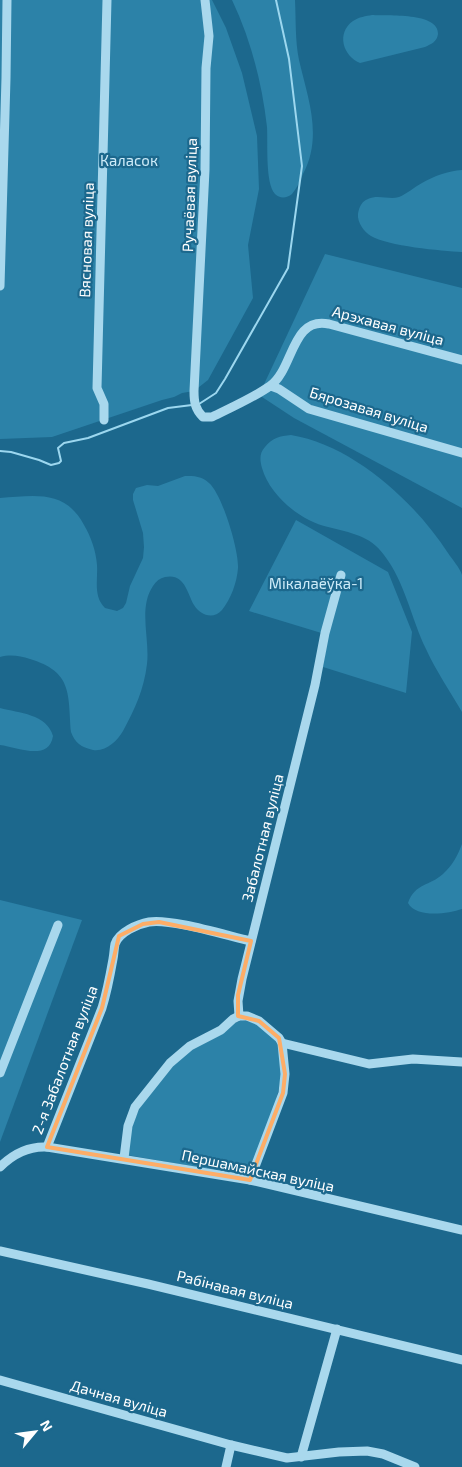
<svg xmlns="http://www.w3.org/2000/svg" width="462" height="1467" viewBox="0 0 462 1467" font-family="'Exo 2',sans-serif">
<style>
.green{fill:#2c82a8}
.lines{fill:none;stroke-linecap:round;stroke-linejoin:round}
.stream{stroke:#9cd7ef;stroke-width:2}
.minor{stroke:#a9d8ed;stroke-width:9}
.marked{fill:none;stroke:#fdad67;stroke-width:4;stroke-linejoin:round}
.labels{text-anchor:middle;stroke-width:4.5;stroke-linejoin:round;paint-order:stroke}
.park-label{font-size:15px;fill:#ceecf9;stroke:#1c688d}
.street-label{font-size:15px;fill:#fff;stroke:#1c688d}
</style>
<rect width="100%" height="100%" fill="#1c688d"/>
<!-- green -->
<g class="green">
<path d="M 0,0 L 212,0 L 226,28 L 242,73 L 257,136 L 259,189 L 248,245 L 253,298 L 208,380 L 194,391 L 182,393 L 174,397 L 162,400 L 52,437 L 0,439 Z"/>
<path d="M 232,0 L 295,0 C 296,20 295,40 299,60 C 308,99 323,136 303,174 C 300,181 297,188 292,194 C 287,198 280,199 275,194 C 265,183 268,143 267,127 C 262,83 251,40 232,0 Z"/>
<path d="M 372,15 C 387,16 439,12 438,34 C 437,42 431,44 425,47 L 360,63 C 343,56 336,33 353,21 C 359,17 366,16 372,15 Z"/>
<path d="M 462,170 L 462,252 C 442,251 387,246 371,236 C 364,232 357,222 358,214 C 359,207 362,201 368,199 C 378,194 389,200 399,197 C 407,194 414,187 422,183 C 434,176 448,171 462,170 Z"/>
<path d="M 325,254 L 462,288 L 462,508 L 294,418 L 259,395 Z"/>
<path d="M 291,435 C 353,445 415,502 448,553 C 452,559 460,568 462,575 C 462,585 462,603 462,613 C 462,646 462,679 462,712 C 450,691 436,671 426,649 C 411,618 405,582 384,555 C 370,535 350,533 328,527 C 301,521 270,496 262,468 C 260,461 259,453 265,447 C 272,438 280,436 291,435 Z"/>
<path d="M 185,476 C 194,476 202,476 209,483 C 222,494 239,550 238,568 C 237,582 231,599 222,610 C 213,620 200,615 194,605 C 187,593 185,573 165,577 C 160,578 156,581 153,586 C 138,608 150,639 147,664 C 144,689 135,709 123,731 C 117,741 106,752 93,750 C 81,747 75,743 71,732 C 68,694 73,672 30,659 C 20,656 11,654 0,657 L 0,498 C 34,496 65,489 84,525 C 91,537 96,551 97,565 C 98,580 93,596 105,608 L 117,611 L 123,608 L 126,603 L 130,586 L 143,558 L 144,547 L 143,533 L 133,500 L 133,494 L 136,488 L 147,485 L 158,486 Z"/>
<path d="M 296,520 L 388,572 L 412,632 L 406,693 L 323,667 L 328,635 L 249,611 Z"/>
<path d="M 0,708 C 19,713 47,714 53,736 C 49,762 17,747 0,745 Z"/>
<path d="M 462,844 L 462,909 C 447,914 416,918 408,903 C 415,883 430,886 443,874 C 452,866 458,855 462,844 Z"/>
<path d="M 0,900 L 82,920 L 0,1142 Z"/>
<path d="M 242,1020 C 257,1023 273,1030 279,1045 C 292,1077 260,1144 248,1176 L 127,1155 C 129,1142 131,1126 137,1114 C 156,1072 200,1037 242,1020 Z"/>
</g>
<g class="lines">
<!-- stream -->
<g class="stream">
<path d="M 199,404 L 216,393 L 225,379 L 288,268 L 302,166 L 289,59 L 276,0"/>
<path d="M 0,451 L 11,452 L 39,460 L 51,465 L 59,463 L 61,461 L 58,448 L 64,443 L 88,438 L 168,408 L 192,405"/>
</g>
<!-- minor -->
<g class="minor">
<path d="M 205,0 L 209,36 L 206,68 L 205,170 L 194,391 C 194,402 195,409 203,417 L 212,417 C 230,408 253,398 270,386 C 294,369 291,316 329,324 L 462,360"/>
<path d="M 0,286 L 6,78 L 7,0"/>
<path d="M 271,386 L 279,389 L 309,409 L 462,453"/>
<path d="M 104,420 L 104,404 L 97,388 L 107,0"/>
<path d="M 239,1016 L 238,1001 L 242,979 L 315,685 L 325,633 L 341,575"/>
<path d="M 282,1043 L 369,1064 L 413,1059 L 462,1062"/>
<path d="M 0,1073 L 58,925"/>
<path d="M 47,1147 L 102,1008 C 107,992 110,976 113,959 C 114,954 114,949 115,944 C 119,932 138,924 149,922 C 170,918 228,936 251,941"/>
<path d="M 124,1158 L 128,1126 L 135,1107 L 170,1063 L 190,1046 L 221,1030 L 233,1019 L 239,1016 L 247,1016 L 259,1021 L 279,1038 L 282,1043 L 285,1074 L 283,1093 L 250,1180"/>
<path d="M 0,1167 C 13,1154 29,1146 47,1147 L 250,1180 L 462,1230"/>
<path d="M 0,1251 L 148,1284 L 462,1360"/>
<path d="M 0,1380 L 231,1445 L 287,1458 L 339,1452 L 367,1451 L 383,1454 L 415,1467"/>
<path d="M 301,1457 L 337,1329"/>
<path d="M 226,1467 L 231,1445"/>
</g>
</g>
<!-- marked area -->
<path class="marked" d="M 159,922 L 251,941 L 238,995 L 238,1016 L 259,1021 L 279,1038 L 285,1074 L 283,1093 L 250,1180 L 47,1147 L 102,1008 L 119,936 L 143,924 Z"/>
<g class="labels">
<!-- park labels -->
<g class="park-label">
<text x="129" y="166">Каласок</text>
<text x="316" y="589">Мікалаёўка-1</text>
</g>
<!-- street labels -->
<g class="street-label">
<text transform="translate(190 195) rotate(-88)" y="5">Ручаёвая вуліца</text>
<text transform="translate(87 240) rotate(-88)" y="5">Вясновая вуліца</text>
<text transform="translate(388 326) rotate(15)" y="5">Арэхавая вуліца</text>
<text transform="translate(369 410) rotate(17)" y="5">Бярозавая вуліца</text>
<text transform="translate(263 838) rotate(-76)" y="5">Забалотная вуліца</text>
<text transform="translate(65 1060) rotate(-69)" y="5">2-я Забалотная вуліца</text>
<text transform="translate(258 1171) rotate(12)" y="5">Першамайская вуліца</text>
<text transform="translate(235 1290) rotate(14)" y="5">Рабінавая вуліца</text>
<text transform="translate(119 1399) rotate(16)" y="5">Дачная вуліца</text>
</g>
</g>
<!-- north arrow -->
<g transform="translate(35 1432) rotate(61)" stroke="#1c688d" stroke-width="4" paint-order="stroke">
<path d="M0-4L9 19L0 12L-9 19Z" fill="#ffffff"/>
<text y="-8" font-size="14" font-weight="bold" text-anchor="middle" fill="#ffffff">N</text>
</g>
</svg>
